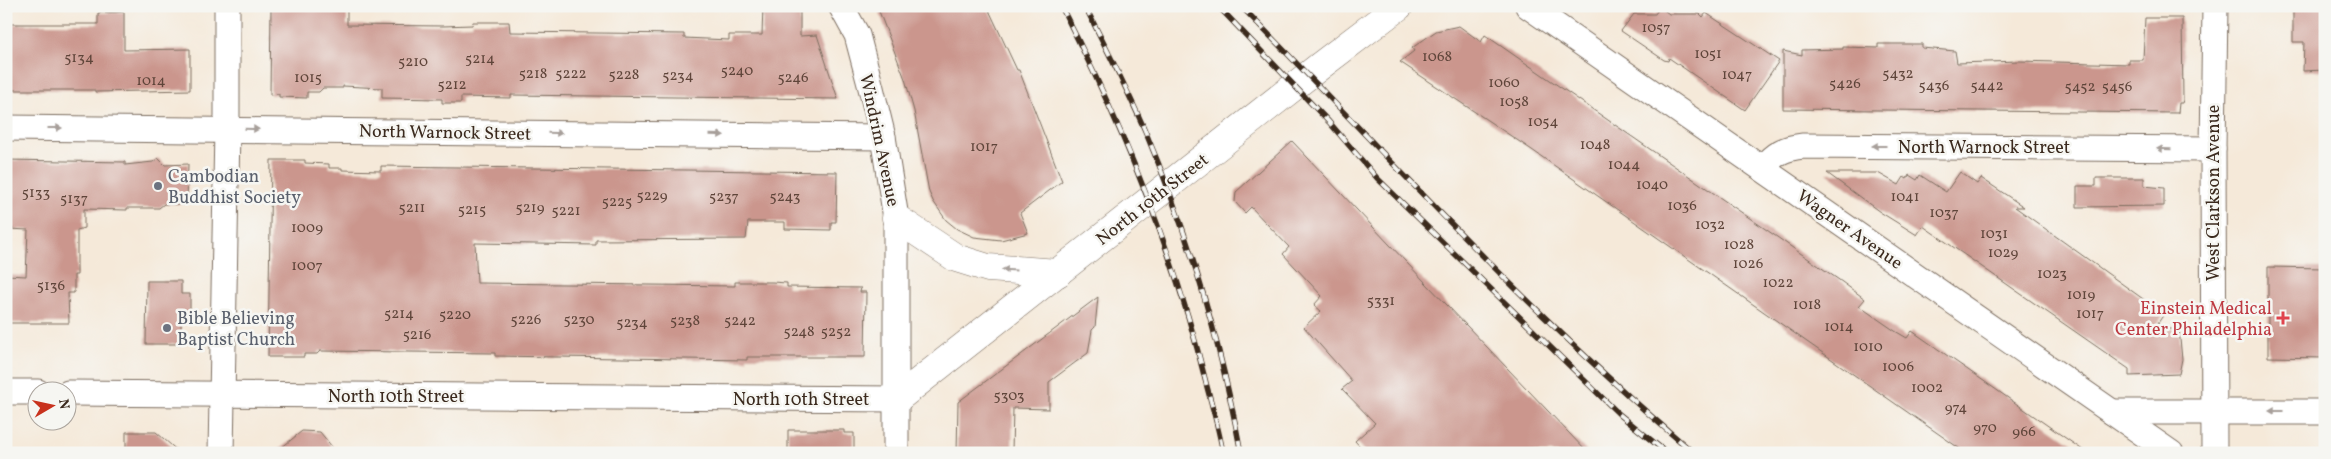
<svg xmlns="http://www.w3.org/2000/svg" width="2331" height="459" viewBox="0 0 2331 459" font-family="Vollkorn,serif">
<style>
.building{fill:#cb968d}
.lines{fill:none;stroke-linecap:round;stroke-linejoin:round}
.street-casing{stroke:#7c6d5f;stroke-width:27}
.secondary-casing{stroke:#7c6d5f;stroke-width:29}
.street{stroke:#fff;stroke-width:25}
.secondary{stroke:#fff;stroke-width:28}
.rail-casing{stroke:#3b2a1e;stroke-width:5.5}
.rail{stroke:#f6f6f2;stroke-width:4;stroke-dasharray:11;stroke-linecap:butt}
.oneway{fill:#a79f9a}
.worship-dot{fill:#6b7280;stroke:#f6f6f2;stroke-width:2}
.health-dot{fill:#e0444e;stroke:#f6f6f2;stroke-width:2}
.labels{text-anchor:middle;stroke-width:5;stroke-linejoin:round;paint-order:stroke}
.number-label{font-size:15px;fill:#5f453a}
.street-label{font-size:18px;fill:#3b2a1e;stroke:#f6f6f2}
.worship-label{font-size:18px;fill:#5b616d;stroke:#f6f6f2;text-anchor:start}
.health-label{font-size:18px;fill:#be3a42;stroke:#f6f6f2;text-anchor:end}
</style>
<rect width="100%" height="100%" fill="#f6f6f2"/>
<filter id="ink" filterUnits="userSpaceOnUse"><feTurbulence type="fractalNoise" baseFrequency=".02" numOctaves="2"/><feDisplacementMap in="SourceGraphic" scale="10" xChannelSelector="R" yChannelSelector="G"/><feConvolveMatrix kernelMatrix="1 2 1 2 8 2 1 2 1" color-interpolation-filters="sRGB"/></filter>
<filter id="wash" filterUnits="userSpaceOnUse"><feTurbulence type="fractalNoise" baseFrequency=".0096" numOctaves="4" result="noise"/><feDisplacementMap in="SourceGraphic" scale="20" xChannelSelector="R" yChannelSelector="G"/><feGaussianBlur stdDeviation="1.12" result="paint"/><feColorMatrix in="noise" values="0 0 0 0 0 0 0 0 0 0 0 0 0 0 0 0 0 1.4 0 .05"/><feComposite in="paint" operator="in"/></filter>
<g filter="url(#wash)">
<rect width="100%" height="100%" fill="#f5e9d9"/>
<g id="blocks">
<!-- building -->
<g class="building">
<path d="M 763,6 L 800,6 L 800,36 L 817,35 L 838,99 L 511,95 L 511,98 L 461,97 L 461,103 L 442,103 L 442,99 L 382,98 L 382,88 L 343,86 L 343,88 L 323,88 L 319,92 L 307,92 L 307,98 L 279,97 L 279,94 L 270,95 L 271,8 L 343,9 L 347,11 L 347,25 L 443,26 L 472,25 L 473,22 L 509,22 L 510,32 L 684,34 L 684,38 L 729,40 L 729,35 L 762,35 Z"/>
<path d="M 877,6 L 987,6 L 1017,70 L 1019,70 L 1062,181 L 1020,213 L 1028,233 L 1001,240 L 974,237 L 957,229 L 946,220 L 933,201 L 929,192 L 914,111 L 905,79 Z"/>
<path d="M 2325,6 L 2325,70 L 2303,71 L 2304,42 L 2293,42 L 2293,7 Z"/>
<path d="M 1660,7 L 1669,14 L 1700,14 L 1703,17 L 1706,13 L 1779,61 L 1745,110 L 1669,58 L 1668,61 L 1664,60 L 1621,31 L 1634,14 L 1655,14 Z"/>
<path d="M 124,12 L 124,50 L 190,49 L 190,90 L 95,92 L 95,90 L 6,90 L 6,24 L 98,24 L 98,13 Z"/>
<path d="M 2145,18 L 2182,18 L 2183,100 L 2182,103 L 2179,103 L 2178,113 L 1783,109 L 1783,51 L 1802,55 L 1802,50 L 1843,49 L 1843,47 L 1878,48 L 1878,44 L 1922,44 L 1922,48 L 1955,51 L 1957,63 L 2019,61 L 2129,64 L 2129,60 L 2143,60 Z"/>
<path d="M 1459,26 L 1481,42 L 1485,35 L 1842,282 L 1865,299 L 1859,306 L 1895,331 L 1907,338 L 1912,331 L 2087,453 L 1966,453 L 1532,150 L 1400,62 L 1414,51 L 1412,48 L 1436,31 Z"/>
<path d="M 1292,141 L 1406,262 L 1588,453 L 1366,453 L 1355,441 L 1375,423 L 1342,389 L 1352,381 L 1304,327 L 1321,311 L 1314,305 L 1322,296 L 1283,254 L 1289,247 L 1267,224 L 1251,207 L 1245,213 L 1235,202 L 1236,192 Z"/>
<path d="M 158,158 L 165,165 L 188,164 L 187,204 L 164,204 L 159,208 L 127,208 L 127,210 L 84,209 L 84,228 L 77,230 L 77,275 L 74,275 L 74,293 L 68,293 L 69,323 L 6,323 L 6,275 L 26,276 L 28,230 L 9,229 L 9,227 L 6,227 L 6,160 L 125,162 L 125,165 L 153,162 Z"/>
<path d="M 271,160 L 305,160 L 305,163 L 329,164 L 329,168 L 342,168 L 342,170 L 381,171 L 381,166 L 837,172 L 836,222 L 831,222 L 831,230 L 785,229 L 785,222 L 748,222 L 746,239 L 596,240 L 596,245 L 475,243 L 477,283 L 735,286 L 735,282 L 772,282 L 787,283 L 787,287 L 861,288 L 860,292 L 866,292 L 865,357 L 747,357 L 747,360 L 495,356 L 495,353 L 320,351 L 317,354 L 304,354 L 304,357 L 268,357 Z"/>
<path d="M 1960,172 L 1977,184 L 1981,178 L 2024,207 L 2015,207 L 2164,314 L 2154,329 L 2179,329 L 2182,359 L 2179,374 L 2129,376 L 2129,369 L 1923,226 L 1917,235 L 1880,212 L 1827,173 L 1878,173 L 1899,185 L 1904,177 L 1907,179 L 1909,175 L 1917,180 L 1920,175 L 1946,192 Z"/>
<path d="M 2096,178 L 2144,178 L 2144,186 L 2164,188 L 2164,206 L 2077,207 L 2077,186 L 2096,186 Z"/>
<path d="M 2268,267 L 2325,268 L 2325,358 L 2268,357 Z"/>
<path d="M 147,281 L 181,281 L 181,294 L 190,294 L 190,318 L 181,318 L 181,344 L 146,344 Z"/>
<path d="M 1098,297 L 1095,327 L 1092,330 L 1088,353 L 1049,382 L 1049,409 L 1013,408 L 1012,452 L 957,453 L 958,402 Z"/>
<path d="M 788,430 L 844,430 L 844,433 L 854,433 L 854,453 L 788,453 Z"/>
<path d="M 302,431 L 320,432 L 337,453 L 275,453 Z"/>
<path d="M 126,432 L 156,432 L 180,453 L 126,453 Z"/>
</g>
</g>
</g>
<g filter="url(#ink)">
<use href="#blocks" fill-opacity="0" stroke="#7c6d5f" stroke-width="1"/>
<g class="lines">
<!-- street casing -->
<g class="street-casing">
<g id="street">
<path d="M 841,6 L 857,35 L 871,88 L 883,137 L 896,218 L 896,453"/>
<path d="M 1528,6 L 2171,453"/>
<path d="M 6,128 L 883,137"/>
<path d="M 1762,168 C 1775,153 1784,148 1803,146 L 2213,149"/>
<path d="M 6,392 L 38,392"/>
<path d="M 68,393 L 897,399"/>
<path d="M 2112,412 L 2325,412"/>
<path d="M 221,453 L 227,129 L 227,6"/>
<path d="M 2214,453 L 2213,149 L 2215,6"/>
</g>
</g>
<!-- secondary casing -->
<g class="secondary-casing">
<g id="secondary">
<path d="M 896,218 L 956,258 L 988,268 L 1058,273"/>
<path d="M 897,399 L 1320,66 L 1399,6"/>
</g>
</g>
<!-- street -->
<use href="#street" class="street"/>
<!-- secondary -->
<use href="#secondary" class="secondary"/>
<!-- rail casing -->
<g class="rail-casing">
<g id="rail">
<path d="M 1061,6 C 1123,127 1174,251 1206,383 C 1212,406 1219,429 1223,453"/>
<path d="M 1085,6 C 1106,48 1128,90 1146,133 C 1189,235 1221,344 1241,453"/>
<path d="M 1218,6 L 1329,122 L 1377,178 L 1619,414 L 1667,453"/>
<path d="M 1241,6 C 1390,158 1531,316 1694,453"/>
</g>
</g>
<!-- rail -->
<use href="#rail" class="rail"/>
</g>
<!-- one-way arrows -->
<defs><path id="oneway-solid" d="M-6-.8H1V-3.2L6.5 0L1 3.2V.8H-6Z" transform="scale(1.25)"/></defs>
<g class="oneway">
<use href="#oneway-solid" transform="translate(55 128)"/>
<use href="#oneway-solid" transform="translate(252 129) rotate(1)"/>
<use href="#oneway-solid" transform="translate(555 133) rotate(1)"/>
<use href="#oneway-solid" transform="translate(717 135) rotate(1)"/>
<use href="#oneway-solid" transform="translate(1879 146) rotate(180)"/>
<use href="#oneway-solid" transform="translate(2164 149) rotate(-179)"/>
<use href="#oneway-solid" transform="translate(1009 270) rotate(-176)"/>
<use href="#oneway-solid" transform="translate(2276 411) rotate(-180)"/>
</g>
</g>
<!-- markers -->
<g class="worship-dot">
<circle cx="158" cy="186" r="5"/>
<circle cx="167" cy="328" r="5"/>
</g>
<path class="health-dot" d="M2280.5 310.5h5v5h5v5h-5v5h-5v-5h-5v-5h5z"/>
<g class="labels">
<!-- number labels -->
<g class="number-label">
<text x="1656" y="32">1057</text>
<text x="1708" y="58">1051</text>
<text x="1437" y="61">1068</text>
<text x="79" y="62">5134</text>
<text x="480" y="63">5214</text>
<text x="413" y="66">5210</text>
<text x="737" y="75">5240</text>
<text x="533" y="78">5218</text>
<text x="571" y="78">5222</text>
<text x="1898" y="78">5432</text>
<text x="624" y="79">5228</text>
<text x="1737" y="79">1047</text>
<text x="678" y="80">5234</text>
<text x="308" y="82">1015</text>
<text x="793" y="82">5246</text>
<text x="151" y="85">1014</text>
<text x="1504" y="87">1060</text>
<text x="1845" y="88">5426</text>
<text x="452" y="89">5212</text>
<text x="1934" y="90">5436</text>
<text x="1987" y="90">5442</text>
<text x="2080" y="91">5452</text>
<text x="2117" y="91">5456</text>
<text x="1514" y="106">1058</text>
<text x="1543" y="126">1054</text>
<text x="1595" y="149">1048</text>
<text x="984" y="151">1017</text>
<text x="1624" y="169">1044</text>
<text x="1652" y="189">1040</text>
<text x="36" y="197">5133</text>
<text x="652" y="200">5229</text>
<text x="724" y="201">5237</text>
<text x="785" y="201">5243</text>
<text x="1905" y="201">1041</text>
<text x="74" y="203">5137</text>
<text x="617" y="206">5225</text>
<text x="1682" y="210">1036</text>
<text x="412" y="212">5211</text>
<text x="530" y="212">5219</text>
<text x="472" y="214">5215</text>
<text x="566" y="215">5221</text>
<text x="1944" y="217">1037</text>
<text x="1710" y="229">1032</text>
<text x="307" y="232">1009</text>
<text x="1994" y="238">1031</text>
<text x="1739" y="249">1028</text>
<text x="2003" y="257">1029</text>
<text x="1748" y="268">1026</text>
<text x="307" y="270">1007</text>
<text x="2052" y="278">1023</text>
<text x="1778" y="287">1022</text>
<text x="51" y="290">5136</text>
<text x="2081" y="299">1019</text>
<text x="1381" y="305">5331</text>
<text x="1807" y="309">1018</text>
<text x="399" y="318">5214</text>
<text x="2090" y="318">1017</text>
<text x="455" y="319">5220</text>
<text x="526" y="324">5226</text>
<text x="579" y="324">5230</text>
<text x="685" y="325">5238</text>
<text x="740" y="325">5242</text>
<text x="632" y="327">5234</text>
<text x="1839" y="331">1014</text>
<text x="799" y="336">5248</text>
<text x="836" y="336">5252</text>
<text x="417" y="339">5216</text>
<text x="1868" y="351">1010</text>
<text x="1898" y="371">1006</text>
<text x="1927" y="392">1002</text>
<text x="1009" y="400">5303</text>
<text x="1956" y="412">974</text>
<text x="1985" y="432">970</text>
<text x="2024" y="436">966</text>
</g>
<!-- street labels -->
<g class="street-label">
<text transform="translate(445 132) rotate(1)" y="6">North Warnock Street</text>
<text transform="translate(880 140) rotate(78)" y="6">Windrim Avenue</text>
<text x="1984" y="153">North Warnock Street</text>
<text transform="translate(2213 193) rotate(-90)" y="6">West Clarkson Avenue</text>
<text transform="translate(1152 199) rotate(-38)" y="6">North 10th Street</text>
<text transform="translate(1850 229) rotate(35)" y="6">Wagner Avenue</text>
<text x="396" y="402">North 10th Street</text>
<text x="801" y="405">North 10th Street</text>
</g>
<!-- worship labels -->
<g class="worship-label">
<text x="168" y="182">Cambodian<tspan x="168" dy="21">Buddhist Society</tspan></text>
<text x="177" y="324">Bible Believing<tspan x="177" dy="21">Baptist Church</tspan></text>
</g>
<!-- health labels -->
<g class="health-label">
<text x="2272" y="314">Einstein Medical<tspan x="2272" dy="21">Center Philadelphia</tspan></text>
</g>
</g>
<!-- margin -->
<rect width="2331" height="459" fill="none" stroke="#f6f6f2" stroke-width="25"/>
<!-- north arrow -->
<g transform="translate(52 406) rotate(81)"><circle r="24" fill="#f6f6f2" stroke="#aba49d"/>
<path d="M0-4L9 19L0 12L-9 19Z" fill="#c8321e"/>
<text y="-8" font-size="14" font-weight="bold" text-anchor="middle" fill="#3b2a1e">N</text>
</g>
</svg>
